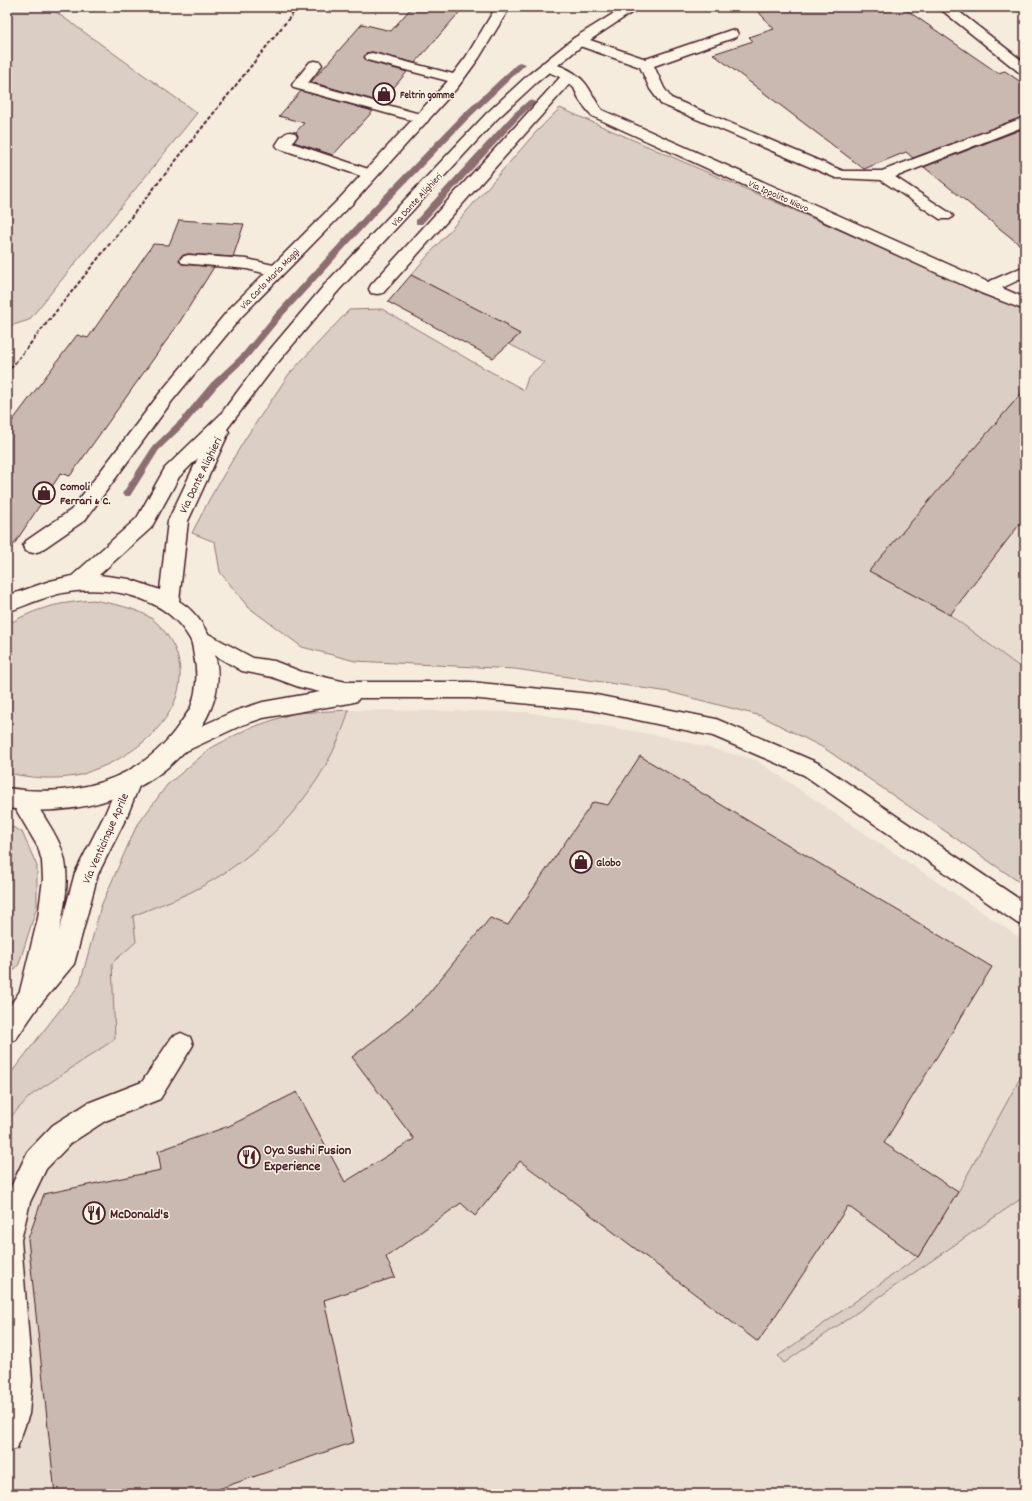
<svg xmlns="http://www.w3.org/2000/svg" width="1032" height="1501" viewBox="0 0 1032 1501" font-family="Dekko,sans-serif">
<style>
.built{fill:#e8ddd0}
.green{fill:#dbcec4;stroke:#927678}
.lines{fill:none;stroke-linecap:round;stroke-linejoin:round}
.stream{fill:#8c6e70;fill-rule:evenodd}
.building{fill:#cab9b1;stroke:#4a1f2b}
.lane-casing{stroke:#4a1f2b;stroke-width:3}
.street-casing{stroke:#4a1f2b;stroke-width:3}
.secondary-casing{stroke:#4a1f2b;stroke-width:3}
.primary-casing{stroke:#4a1f2b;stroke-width:3}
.lane{fill:#fcf5e5;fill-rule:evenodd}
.street{fill:#fcf5e5;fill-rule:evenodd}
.secondary{fill:#fcf5e5;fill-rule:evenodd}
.primary{fill:#fcf5e5;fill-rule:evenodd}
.rail{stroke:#4a1f2b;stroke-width:2;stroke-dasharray:4 2;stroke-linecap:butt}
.labels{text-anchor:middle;stroke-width:3;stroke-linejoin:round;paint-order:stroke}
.far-poi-label{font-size:10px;font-weight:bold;fill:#4a1f2b;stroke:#fcf5e5;text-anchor:start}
.far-street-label{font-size:10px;fill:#4a1f2b;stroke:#fcf5e5}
.street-label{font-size:12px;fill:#4a1f2b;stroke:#fcf5e5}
.poi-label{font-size:12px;font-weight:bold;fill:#4a1f2b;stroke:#fcf5e5;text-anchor:start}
.near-poi-label{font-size:14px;font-weight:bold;fill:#4a1f2b;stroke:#fcf5e5;text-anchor:start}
</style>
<rect width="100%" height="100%" fill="#f5ecde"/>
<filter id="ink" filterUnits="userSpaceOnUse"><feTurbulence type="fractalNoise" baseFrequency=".025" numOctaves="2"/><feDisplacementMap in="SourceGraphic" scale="8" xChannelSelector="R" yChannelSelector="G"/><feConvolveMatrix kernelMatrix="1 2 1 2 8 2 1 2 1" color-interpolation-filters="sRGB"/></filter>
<g filter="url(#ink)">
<!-- built -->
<g class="built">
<path d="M 1025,390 L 1025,671 L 950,615 L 869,571 Z"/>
<path d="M 349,710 L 527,712 L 671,738 L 756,760 L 1025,941 L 1025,1494 L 7,1494 L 7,1121 L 30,1096 L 115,1039 L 112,963 L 136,942 L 133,916 L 190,892 L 224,873 L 343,731 Z"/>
</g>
<!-- green -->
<g class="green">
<path d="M 7,7 L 49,7 L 197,113 L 29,320 L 7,327 Z"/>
<path d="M 560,108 L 1025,311 L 1025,390 L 870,571 L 950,615 L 1025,671 L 1025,886 L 824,748 L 761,716 L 669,692 L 515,669 L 355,661 L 302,647 L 248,607 L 220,572 L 215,542 L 192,533 L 210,498 L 245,439 L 289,374 L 349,310 L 382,309 L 473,362 L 524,390 L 528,377 L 544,362 L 509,344 L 520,334 L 507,327 L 507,325 L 411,275 L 536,132 Z"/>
<path d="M 93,600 C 113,604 134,607 151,618 C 161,625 170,638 175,649 C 197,704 144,752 96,769 C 90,771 83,775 76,776 C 50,780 33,778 7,773 L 7,625 C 38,607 58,603 93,600 Z"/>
<path d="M 349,710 C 327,788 262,858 189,893 C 171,901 152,908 133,916 L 136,942 L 112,963 L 115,1039 L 30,1096 L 7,1121 L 7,1078 L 80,984 L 101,906 L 136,827 L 167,785 L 211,748 L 247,729 L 294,713 Z"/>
<path d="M 7,824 L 22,832 L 37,866 L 37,906 L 19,964 L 7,979 Z"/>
<path d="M 1025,1069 L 1025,1196 L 784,1363 L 778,1356 L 918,1257 L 958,1192 Z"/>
</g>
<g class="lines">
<!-- stream -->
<g class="stream">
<path d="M 519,62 L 526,64 L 468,119 L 377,213 L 281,318 L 248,358 L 217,387 L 187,423 L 159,450 L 130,496 L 124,496 L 122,494 L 153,446 L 181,419 L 211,383 L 242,354 L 275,314 L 371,209 L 462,115 Z"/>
<path d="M 529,100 L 536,102 L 520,117 L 422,224 L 416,224 L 416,220 L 514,113 Z"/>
</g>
</g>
<!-- building -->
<g class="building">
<path d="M 412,7 L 464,7 L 415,63 L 372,52 L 366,53 L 364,58 L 367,61 L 407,72 L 381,102 L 311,82 L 362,24 L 391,31 Z"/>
<path d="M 754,7 L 902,7 L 998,73 L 1005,71 L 1025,85 L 1025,116 L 913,158 L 906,152 L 864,169 L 713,54 L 753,41 L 749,37 L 774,29 Z"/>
<path d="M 301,91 L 373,111 L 333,155 L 294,142 L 298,136 L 296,132 L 304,123 L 279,116 Z"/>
<path d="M 1025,128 L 1025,249 L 924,167 Z"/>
<path d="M 179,220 L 244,224 L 233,257 L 188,254 L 181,256 L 179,261 L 182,264 L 214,267 L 179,323 L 70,476 L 61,473 L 7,555 L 7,428 L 77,335 L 88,338 L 153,244 L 169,245 Z"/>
<path d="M 411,275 L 508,325 L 507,327 L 520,334 L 493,358 L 388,302 Z"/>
<path d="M 1025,389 L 1025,517 L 950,615 L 869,571 Z"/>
<path d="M 640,756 L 992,967 L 884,1143 L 958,1192 L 918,1257 L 848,1206 L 758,1342 L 520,1161 L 475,1216 L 461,1203 L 386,1257 L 395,1277 L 324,1300 L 354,1442 L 204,1494 L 55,1494 L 28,1239 L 44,1194 L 161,1170 L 158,1151 L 229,1126 L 297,1092 L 345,1182 L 414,1139 L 352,1057 L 386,1031 L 424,999 L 490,918 L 508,925 L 593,802 L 608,805 Z"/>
</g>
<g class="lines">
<!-- lane casing -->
<g class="lane-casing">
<g id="lane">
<path d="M 938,7 L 953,7 L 1025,63 L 1025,74 L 1020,73 Z"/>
<path d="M 731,30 L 736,31 L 738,34 L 736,37 L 654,66 L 664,88 L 671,98 L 843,171 L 882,171 L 1025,117 L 1025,126 L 895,177 L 950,213 L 953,216 L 950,219 L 940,219 L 881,180 L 836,178 L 661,104 L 650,89 L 640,67 L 574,44 L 572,41 L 574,38 L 584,38 L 646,59 Z"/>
<path d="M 372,53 L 461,76 L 463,79 L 461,82 L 456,83 L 367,60 L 365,57 L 367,54 Z"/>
<path d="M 315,61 L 320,62 L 322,65 L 308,83 L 427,116 L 429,119 L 427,122 L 422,123 L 294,88 L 292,85 L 294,82 L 310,62 Z"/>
<path d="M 569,72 L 574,73 L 576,76 L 574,79 L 383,293 L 377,294 L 371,293 L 369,289 L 371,285 L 564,73 Z"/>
<path d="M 290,132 L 295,133 L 297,136 L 292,143 L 374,171 L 376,174 L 374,177 L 364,177 L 278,148 L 276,145 C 280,139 283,133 290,132 Z"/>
<path d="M 188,255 L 247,259 L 282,267 L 284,271 L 282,275 L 276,276 L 247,269 L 182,263 L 180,260 L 182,257 Z"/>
<path d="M 201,630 L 253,658 L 274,661 L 302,672 L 346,682 L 470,682 L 591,694 L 716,719 L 818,763 L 1025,903 L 1025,926 L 1017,923 L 804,775 L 713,736 L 591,710 L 470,698 L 359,698 L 357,701 L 350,703 L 263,718 L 242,725 L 182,753 L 175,756 L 168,753 L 165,747 L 168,741 L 235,711 L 263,702 L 320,692 L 299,687 L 272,677 L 242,671 L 194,643 L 191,638 L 194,633 Z"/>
<path d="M 181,1033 L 190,1037 L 193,1045 L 160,1099 L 105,1121 L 71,1143 L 46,1169 L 30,1202 L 21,1240 L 32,1380 L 29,1414 L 17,1448 L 7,1452 L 7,1195 L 9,1191 L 28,1151 L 53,1125 L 88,1103 L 142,1082 L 172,1037 Z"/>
</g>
</g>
<!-- street casing -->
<g class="street-casing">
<g id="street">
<path d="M 496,7 L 510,7 L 479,58 L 457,88 L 352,204 L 242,316 L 172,401 L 85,520 L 40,551 L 33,553 L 26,551 L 23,546 L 26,541 L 71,510 L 160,393 L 230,308 L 340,198 L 447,82 L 466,57 Z"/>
<path d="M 547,62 C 561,65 576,72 585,83 C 591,90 595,101 602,110 L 988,282 L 1025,266 L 1025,277 L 1002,288 L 1025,298 L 1025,310 L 981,293 L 592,116 L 580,101 L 574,88 L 564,79 L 542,69 L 540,66 L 542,63 Z"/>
</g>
</g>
<!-- secondary casing -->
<g class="secondary-casing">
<path id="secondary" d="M 130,772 L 138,774 L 141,781 L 127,816 L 98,874 L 74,964 L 38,1007 L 16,1039 L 7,1043 L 7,1010 L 20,991 L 38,918 L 43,879 L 42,861 L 38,847 L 11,801 L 14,794 L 22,791 L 30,794 C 40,811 52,827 60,845 C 72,872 65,905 59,932 L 75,873 L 105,814 L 122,774 Z"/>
</g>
<!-- primary casing -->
<g class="primary-casing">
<path id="primary" d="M 624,7 L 640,7 L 584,44 L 537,82 L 497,119 L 339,290 L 274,367 L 227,429 L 229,432 L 188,521 L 179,601 C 199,614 209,632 215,655 C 222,682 215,706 200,729 C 194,737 189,747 182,754 C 137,801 70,817 7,808 L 7,788 C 72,798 140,782 179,725 C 183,719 188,713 191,707 C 197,690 198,673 194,656 C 193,651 193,644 190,639 C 168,599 118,587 76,591 C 52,593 30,604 7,612 L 7,596 L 50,581 L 72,576 L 137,518 L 165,468 L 220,415 L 262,359 L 327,282 L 487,113 L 527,76 L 574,38 ZM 198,458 L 168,521 L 160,590 L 129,579 L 99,575 L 151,528 L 179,477 Z"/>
</g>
<!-- lane -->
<use href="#lane" class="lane"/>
<!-- street -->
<use href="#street" class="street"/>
<!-- secondary -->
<use href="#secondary" class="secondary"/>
<!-- primary -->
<use href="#primary" class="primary"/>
<!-- rail -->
<path class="rail" d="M 7,373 L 298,7"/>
</g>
</g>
<!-- icons -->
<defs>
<g id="shop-ring" transform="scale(1.15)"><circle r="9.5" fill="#fcf5e5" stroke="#4a1f2b" stroke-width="1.5"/><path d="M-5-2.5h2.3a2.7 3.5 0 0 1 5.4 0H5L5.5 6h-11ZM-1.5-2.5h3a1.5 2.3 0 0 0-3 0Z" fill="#4a1f2b"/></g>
<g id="restaurant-ring" transform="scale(1.15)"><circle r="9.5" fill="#fcf5e5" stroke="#4a1f2b" stroke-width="1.5"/><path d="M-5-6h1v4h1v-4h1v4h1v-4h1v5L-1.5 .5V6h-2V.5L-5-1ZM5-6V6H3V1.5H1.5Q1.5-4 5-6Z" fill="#4a1f2b"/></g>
</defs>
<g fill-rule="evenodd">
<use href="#shop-ring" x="384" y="94"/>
<use href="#shop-ring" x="44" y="493"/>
<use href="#shop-ring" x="581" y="862"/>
<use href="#restaurant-ring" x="249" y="1157"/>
<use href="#restaurant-ring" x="94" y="1213"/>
</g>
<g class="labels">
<!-- far-poi labels -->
<g class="far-poi-label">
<text x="400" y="98">Feltrin gomme</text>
</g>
<!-- far-street labels -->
<g class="far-street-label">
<text transform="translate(779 195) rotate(24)" y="4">Via Ippolito Nievo</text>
<text transform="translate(416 199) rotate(-47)" y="4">Via Dante Alighieri</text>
<text transform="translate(269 278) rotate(-46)" y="4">Via Carlo Maria Maggi</text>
</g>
<!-- street labels -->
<g class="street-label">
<text transform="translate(200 475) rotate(-64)" y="4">Via Dante Alighieri</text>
<text transform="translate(105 838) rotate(-66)" y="4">Via Venticinque Aprile</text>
</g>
<!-- poi labels -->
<g class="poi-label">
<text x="60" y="490">Comoli<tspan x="60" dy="14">Ferrari &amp; C.</tspan></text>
<text x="596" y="866">Globo</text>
</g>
<!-- near-poi labels -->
<g class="near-poi-label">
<text x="264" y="1154">Oya Sushi Fusion<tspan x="264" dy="16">Experience</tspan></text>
<text x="110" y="1218">McDonald's</text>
</g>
</g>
<!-- margin -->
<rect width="1032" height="1501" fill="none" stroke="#fcf5e5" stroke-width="24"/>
<rect x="12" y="12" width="1008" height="1477" fill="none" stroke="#4a1f2b" stroke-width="1.5" filter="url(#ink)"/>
</svg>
